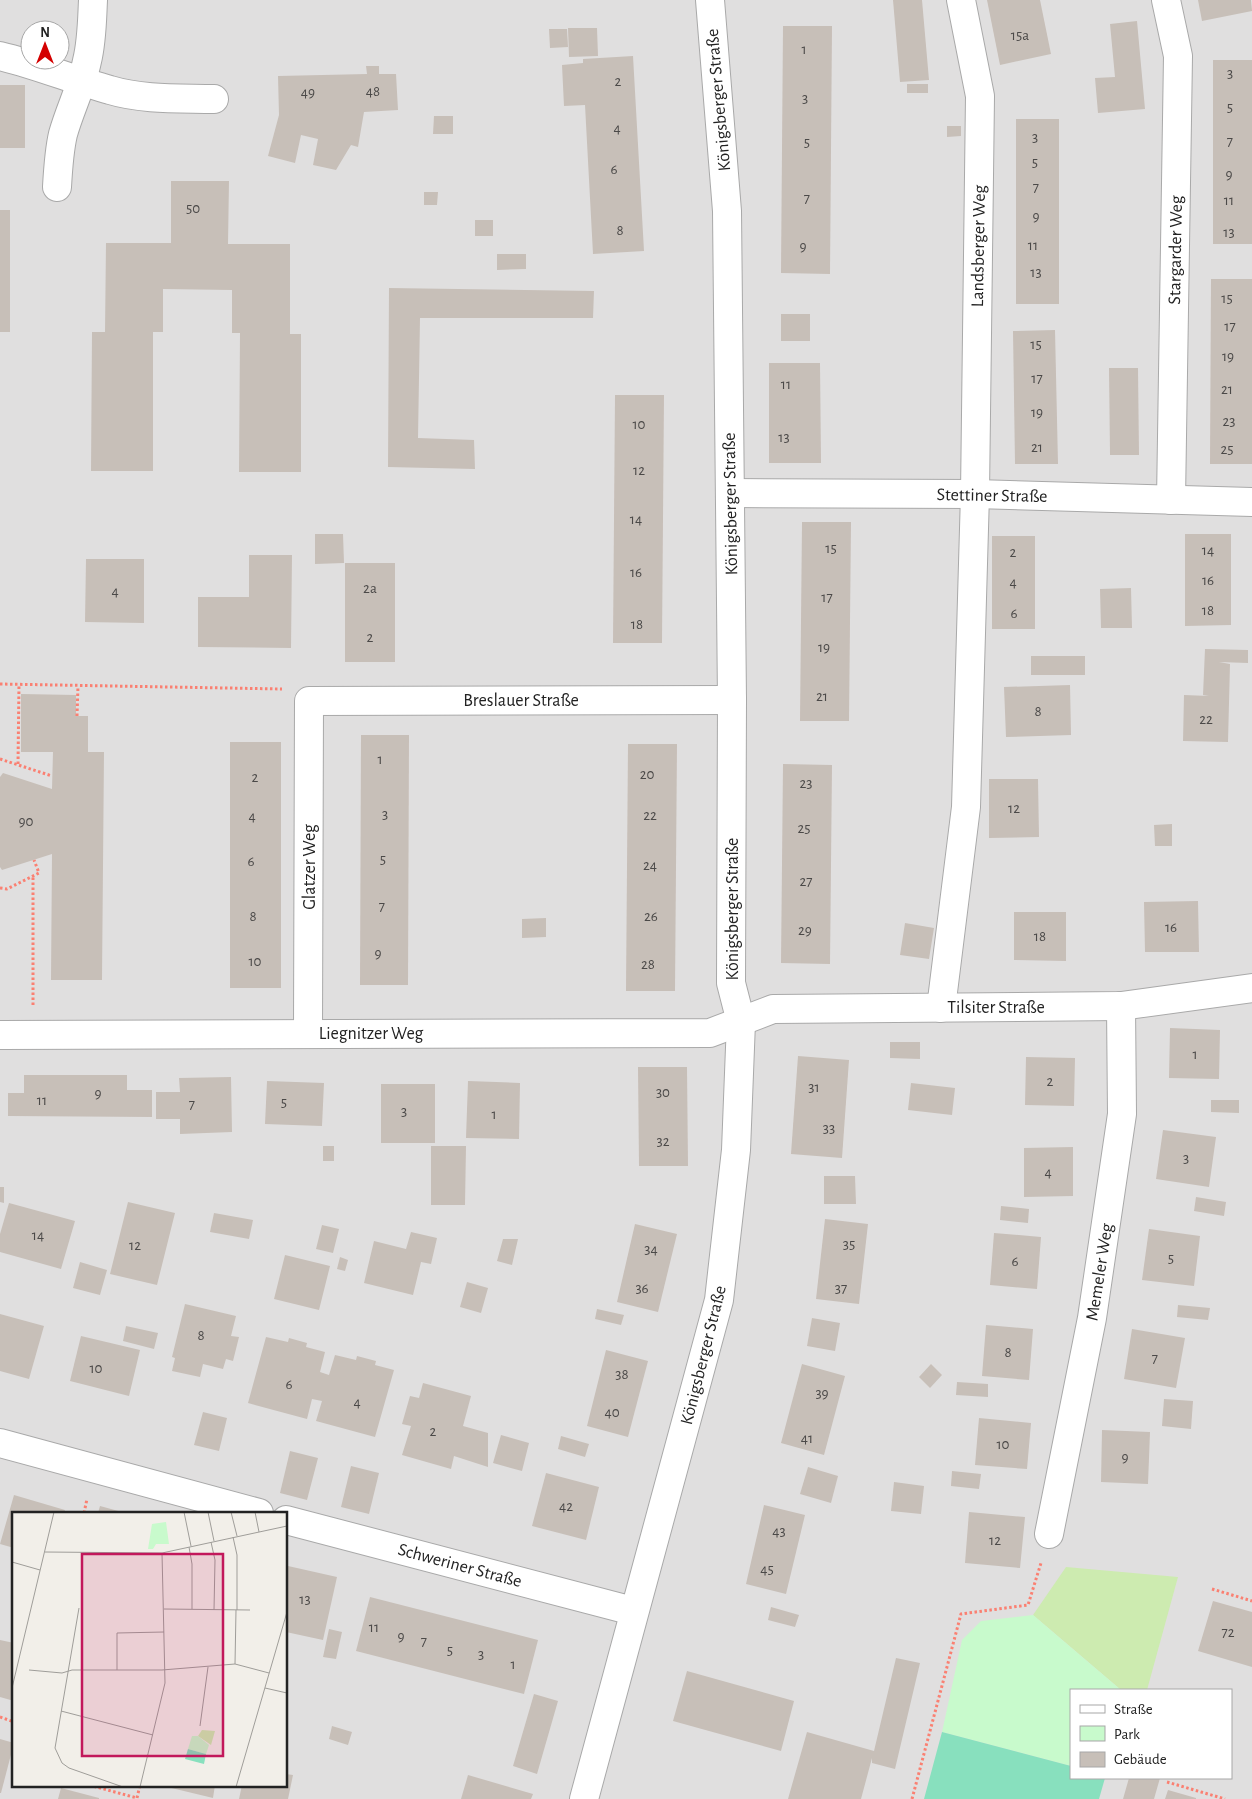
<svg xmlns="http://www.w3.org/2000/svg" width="1252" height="1799" viewBox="0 0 1252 1799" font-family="'Alegreya Sans',sans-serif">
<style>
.residential{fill:#e0dfdf;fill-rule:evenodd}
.grass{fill:#cdebb0}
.park{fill:#c8facc}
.pitch{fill:#88e0be}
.building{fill:#c7bfb8}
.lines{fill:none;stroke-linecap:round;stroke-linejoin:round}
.minor-casing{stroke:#a9a9a9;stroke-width:30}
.path{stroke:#fa8072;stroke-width:3;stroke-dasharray:2.5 2.5;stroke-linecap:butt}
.minor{stroke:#fff;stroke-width:28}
.labels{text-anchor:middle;stroke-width:4;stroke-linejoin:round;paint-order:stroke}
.number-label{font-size:15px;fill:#4b4948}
.street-label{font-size:18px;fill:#222;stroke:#fff}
.inset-road{fill:none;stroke:#9f9d99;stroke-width:1}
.view{fill:#c2185b;fill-opacity:0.15;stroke:#c2185b;stroke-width:2.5}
.inset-edge{fill:none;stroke:#222;stroke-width:2.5}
</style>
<rect width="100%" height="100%" fill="#f2efe9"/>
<!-- residential -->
<path class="residential" d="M 0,0 L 1252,0 L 1252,1799 L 0,1799 ZM 30,30 L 60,30 L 60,60 L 30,60 ZM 14,1513 L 286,1513 L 286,1785 L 14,1785 ZM 1071,1690 L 1231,1690 L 1231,1778 L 1071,1778 Z"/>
<!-- grass -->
<path class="grass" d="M 1066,1567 L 1178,1577 L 1147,1690 L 1121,1690 L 1033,1615 Z"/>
<!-- park -->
<path class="park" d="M 1033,1615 L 1121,1690 L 1071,1690 L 1071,1766 L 942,1732 L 962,1640 L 981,1621 Z"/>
<!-- pitch -->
<path class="pitch" d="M 942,1732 L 1071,1766 L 1071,1778 L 1105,1778 L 1099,1799 L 924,1799 Z"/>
<!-- building -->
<g class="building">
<path d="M 893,0 L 922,0 L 929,80 L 900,82 Z"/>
<path d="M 987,0 L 1040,0 L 1051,54 L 1000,65 Z"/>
<path d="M 1198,0 L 1251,0 L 1252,11 L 1202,21 Z"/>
<path d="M 1137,21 L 1145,109 L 1098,113 L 1095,78 L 1115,77 L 1110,24 Z"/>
<path d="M 783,26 L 832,26 L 830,274 L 781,273 Z"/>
<path d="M 568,28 L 597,28 L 598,56 L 569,57 Z"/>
<path d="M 549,29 L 567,29 L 568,47 L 550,48 Z"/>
<path d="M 633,56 L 644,251 L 593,254 L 585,105 L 564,106 L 562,65 L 583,63 L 583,59 Z"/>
<rect x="1213" y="60" width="39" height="184"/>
<path d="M 366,66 L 379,66 L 379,74 L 396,74 L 398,110 L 364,112 L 358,147 L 351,145 L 336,170 L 313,165 L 318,139 L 301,135 L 295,163 L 268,156 L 279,115 L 278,76 L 367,74 Z"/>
<rect x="907" y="84" width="21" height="9"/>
<rect x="0" y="85" width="25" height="63"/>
<path d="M 434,116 L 453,116 L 453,134 L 433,134 Z"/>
<rect x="1016" y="119" width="43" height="185"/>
<path d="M 947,126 L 961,126 L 961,136 L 947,137 Z"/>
<path d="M 171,181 L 229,181 L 228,244 L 290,244 L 290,334 L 301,334 L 301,472 L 239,472 L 240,333 L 232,333 L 232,290 L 163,289 L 163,332 L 153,332 L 153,471 L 91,471 L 92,332 L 105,332 L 106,243 L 171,243 Z"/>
<path d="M 424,192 L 438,192 L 437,205 L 424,205 Z"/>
<rect x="0" y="210" width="10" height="122"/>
<rect x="475" y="220" width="18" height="16"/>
<path d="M 497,254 L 526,254 L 526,269 L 497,270 Z"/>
<path d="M 1211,279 L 1252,279 L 1252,464 L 1210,464 Z"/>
<path d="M 389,288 L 594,291 L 593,318 L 420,318 L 418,438 L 474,440 L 475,469 L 388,467 Z"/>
<rect x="781" y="314" width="29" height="27"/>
<path d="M 1055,330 L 1058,464 L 1015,464 L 1013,331 Z"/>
<path d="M 769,363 L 820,363 L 821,463 L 769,463 Z"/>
<path d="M 1109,368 L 1138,368 L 1139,455 L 1110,455 Z"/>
<path d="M 615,395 L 664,395 L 662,643 L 613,643 Z"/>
<path d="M 802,522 L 851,522 L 849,721 L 800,721 Z"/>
<path d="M 315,534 L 343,534 L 344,563 L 315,564 Z"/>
<path d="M 1185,534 L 1231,534 L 1231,625 L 1185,626 Z"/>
<rect x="992" y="536" width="43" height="93"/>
<path d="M 249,555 L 292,555 L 291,648 L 198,647 L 198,597 L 249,597 Z"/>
<path d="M 86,559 L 144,559 L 144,623 L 85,622 Z"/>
<rect x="345" y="563" width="50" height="99"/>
<path d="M 1131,588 L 1132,628 L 1101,628 L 1100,589 Z"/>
<path d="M 1205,649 L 1248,650 L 1248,663 L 1219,662 L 1230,664 L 1228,742 L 1183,741 L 1184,695 L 1209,696 L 1203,695 Z"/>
<rect x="1031" y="656" width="54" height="19"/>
<path d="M 1070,685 L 1071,735 L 1006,737 L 1004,687 Z"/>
<path d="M 21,694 L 76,695 L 76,716 L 88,716 L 88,752 L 104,752 L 102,980 L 51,980 L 52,854 L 2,870 L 0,867 L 0,777 L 3,773 L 52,789 L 53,752 L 21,752 Z"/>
<path d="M 361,735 L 409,735 L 408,985 L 360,985 Z"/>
<rect x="230" y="742" width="51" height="246"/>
<path d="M 628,744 L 677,744 L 675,991 L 626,991 Z"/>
<path d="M 783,764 L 832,765 L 830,964 L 781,963 Z"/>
<path d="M 989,779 L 1038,779 L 1039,837 L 989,838 Z"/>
<path d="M 1172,824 L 1172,846 L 1155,846 L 1154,825 Z"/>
<path d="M 1198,901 L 1199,952 L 1145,952 L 1144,902 Z"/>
<path d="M 1014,912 L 1066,912 L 1066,961 L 1014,960 Z"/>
<path d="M 546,918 L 546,937 L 522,938 L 522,919 Z"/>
<path d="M 905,923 L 934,928 L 929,959 L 900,955 Z"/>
<path d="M 1170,1028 L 1220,1030 L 1219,1079 L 1169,1078 Z"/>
<path d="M 890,1042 L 920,1042 L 920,1059 L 890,1058 Z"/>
<path d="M 798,1056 L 849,1060 L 842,1158 L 791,1154 Z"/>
<path d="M 1026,1057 L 1075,1058 L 1074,1106 L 1025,1105 Z"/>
<path d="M 638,1067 L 687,1067 L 688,1166 L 639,1166 Z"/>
<path d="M 24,1075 L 127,1075 L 127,1090 L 152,1090 L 152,1117 L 8,1116 L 8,1093 L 24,1093 Z"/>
<path d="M 231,1077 L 232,1132 L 180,1134 L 180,1119 L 156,1119 L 156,1092 L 180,1092 L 179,1078 Z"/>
<path d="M 267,1081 L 324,1083 L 322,1126 L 265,1124 Z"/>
<path d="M 468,1081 L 520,1083 L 519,1139 L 466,1138 Z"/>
<path d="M 911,1083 L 955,1088 L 952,1115 L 908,1110 Z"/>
<rect x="381" y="1084" width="54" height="59"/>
<path d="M 1211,1100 L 1239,1100 L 1239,1113 L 1211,1112 Z"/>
<path d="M 1163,1130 L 1216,1137 L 1209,1187 L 1156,1179 Z"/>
<rect x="323" y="1146" width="11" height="15"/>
<path d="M 431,1146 L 466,1146 L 465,1205 L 431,1205 Z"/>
<path d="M 1073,1147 L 1073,1196 L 1024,1197 L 1024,1148 Z"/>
<path d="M 824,1176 L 855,1176 L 856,1204 L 824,1204 Z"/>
<path d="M 0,1187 L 4,1187 L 4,1203 L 0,1202 Z"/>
<path d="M 1196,1197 L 1226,1202 L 1224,1216 L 1194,1211 Z"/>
<path d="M 128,1202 L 175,1213 L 157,1285 L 110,1274 Z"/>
<path d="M 9,1203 L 75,1221 L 61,1269 L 0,1252 L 0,1234 Z"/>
<path d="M 1001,1206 L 1029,1209 L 1028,1223 L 1000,1220 Z"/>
<path d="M 214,1213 L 253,1220 L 249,1239 L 210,1232 Z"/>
<path d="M 825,1219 L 868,1224 L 859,1304 L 816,1299 Z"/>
<path d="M 635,1224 L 677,1234 L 658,1312 L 617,1302 Z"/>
<path d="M 322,1225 L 339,1229 L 333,1253 L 316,1249 Z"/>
<path d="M 1149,1229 L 1200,1236 L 1194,1286 L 1142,1280 Z"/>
<path d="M 411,1232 L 437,1238 L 431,1264 L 421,1262 L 413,1295 L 364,1283 L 374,1241 L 406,1249 Z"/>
<path d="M 994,1233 L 1041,1237 L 1037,1289 L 990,1285 Z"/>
<path d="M 503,1239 L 518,1239 L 512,1265 L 497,1261 Z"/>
<path d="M 285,1255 L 330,1266 L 319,1310 L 274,1299 Z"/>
<path d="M 340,1257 L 348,1260 L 345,1271 L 337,1269 Z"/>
<path d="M 80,1262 L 107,1270 L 100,1295 L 73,1288 Z"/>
<path d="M 467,1282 L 488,1288 L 481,1313 L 460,1307 Z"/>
<path d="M 185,1304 L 236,1316 L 231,1336 L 239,1337 L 233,1361 L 226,1359 L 223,1369 L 203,1364 L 200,1377 L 172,1371 L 175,1358 L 172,1357 Z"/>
<path d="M 1178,1305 L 1210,1308 L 1208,1320 L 1177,1317 Z"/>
<path d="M 597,1309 L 624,1315 L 621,1325 L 595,1319 Z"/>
<path d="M 0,1314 L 44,1326 L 29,1379 L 0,1371 Z"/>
<path d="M 812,1318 L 840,1323 L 835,1351 L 807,1346 Z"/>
<path d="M 986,1325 L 1033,1329 L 1029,1380 L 982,1376 Z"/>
<path d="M 126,1326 L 158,1333 L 154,1349 L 123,1341 Z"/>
<path d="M 1132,1329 L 1185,1338 L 1176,1388 L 1124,1379 Z"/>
<path d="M 81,1336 L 140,1350 L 129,1396 L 70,1381 Z"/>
<path d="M 266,1337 L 288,1342 L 289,1338 L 307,1343 L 306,1347 L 325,1352 L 320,1372 L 329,1375 L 335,1355 L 356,1360 L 357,1356 L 376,1361 L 375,1365 L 394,1370 L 375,1437 L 316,1421 L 322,1401 L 312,1399 L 307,1419 L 248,1403 Z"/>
<path d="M 606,1350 L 648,1361 L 628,1437 L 587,1426 Z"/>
<path d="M 802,1364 L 845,1376 L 824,1455 L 781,1443 Z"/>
<path d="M 931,1364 L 942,1375 L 930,1388 L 919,1377 Z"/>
<path d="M 957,1382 L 988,1384 L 988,1397 L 956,1395 Z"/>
<path d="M 423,1383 L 471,1396 L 463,1426 L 488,1433 L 488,1467 L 454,1456 L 451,1469 L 402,1455 L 411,1426 L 402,1424 L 410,1396 L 419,1398 Z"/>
<path d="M 1164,1399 L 1193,1401 L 1191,1429 L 1162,1426 Z"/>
<path d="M 203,1412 L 227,1418 L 219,1451 L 194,1445 Z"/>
<path d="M 979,1418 L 1031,1423 L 1027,1469 L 975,1465 Z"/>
<path d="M 1102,1430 L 1150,1432 L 1148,1484 L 1101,1482 Z"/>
<path d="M 501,1435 L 529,1443 L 522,1471 L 493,1463 Z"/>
<path d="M 561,1436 L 589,1444 L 585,1457 L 558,1449 Z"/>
<path d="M 290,1451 L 318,1458 L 307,1500 L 280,1493 Z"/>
<path d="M 351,1466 L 379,1473 L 369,1514 L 341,1507 Z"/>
<path d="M 808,1467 L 838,1476 L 831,1503 L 800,1494 Z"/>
<path d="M 952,1471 L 981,1474 L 979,1489 L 951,1486 Z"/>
<path d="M 546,1473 L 599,1487 L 586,1540 L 532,1526 Z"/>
<path d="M 894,1482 L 924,1486 L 921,1514 L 891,1511 Z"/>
<path d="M 14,1495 L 65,1510 L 64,1513 L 14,1513 L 14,1548 L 0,1544 Z"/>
<path d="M 764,1505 L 805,1515 L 786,1594 L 746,1584 Z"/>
<path d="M 100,1506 L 122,1512 L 121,1513 L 98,1513 Z"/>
<path d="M 969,1512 L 1025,1517 L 1020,1568 L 965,1563 Z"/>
<path d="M 288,1566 L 337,1577 L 323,1640 L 286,1632 Z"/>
<path d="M 370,1597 L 538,1640 L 524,1694 L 356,1651 Z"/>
<path d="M 1213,1601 L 1252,1612 L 1252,1667 L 1198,1651 Z"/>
<path d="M 771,1607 L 799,1615 L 795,1627 L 768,1620 Z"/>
<path d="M 329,1629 L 342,1632 L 336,1659 L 323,1657 Z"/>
<path d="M 0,1640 L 14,1643 L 14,1701 L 0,1697 Z"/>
<path d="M 896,1658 L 920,1663 L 895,1769 L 872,1763 L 872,1758 L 861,1799 L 788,1799 L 807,1732 L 874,1751 Z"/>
<path d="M 687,1671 L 794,1701 L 781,1751 L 673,1721 Z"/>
<path d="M 534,1694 L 558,1701 L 537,1774 L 513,1766 Z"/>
<path d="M 332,1726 L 352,1732 L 348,1745 L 329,1739 Z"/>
<path d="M 0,1739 L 14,1743 L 1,1793 L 0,1793 Z"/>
<path d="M 286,1774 L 293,1775 L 288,1799 L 239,1799 L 242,1785 L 286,1785 Z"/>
<path d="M 468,1775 L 533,1794 L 531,1799 L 461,1799 Z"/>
<path d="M 1129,1778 L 1160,1778 L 1154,1799 L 1123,1799 Z"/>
<path d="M 159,1785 L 215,1785 L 213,1798 Z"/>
<path d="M 61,1788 L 99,1798 L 99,1799 L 58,1799 Z"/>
<path d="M 1168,1790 L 1196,1798 L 1196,1799 L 1165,1799 Z"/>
</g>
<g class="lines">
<!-- minor casing -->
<g class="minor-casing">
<g id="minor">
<path d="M 1166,0 L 1178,56 L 1171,500"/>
<path d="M 0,56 C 38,65 73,80 110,90 C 143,100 180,98 214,99"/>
<path d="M 57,187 C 58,169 59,151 63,134 C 70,109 82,86 87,61 C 92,41 92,20 93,0"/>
<path d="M 731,493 L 975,494 L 1252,502"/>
<path d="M 941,1008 L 966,807 L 975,494 L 980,96 L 961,0"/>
<path d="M 308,1033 L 309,701 L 732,700"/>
<path d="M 0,1035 L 710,1033 L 773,1009 L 1121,1006 L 1252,988"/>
<path d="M 0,1443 L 259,1513"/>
<path d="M 286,1520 L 633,1611"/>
<path d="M 1049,1534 L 1092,1318 L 1122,1114 L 1121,1006"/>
<path d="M 584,1799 L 719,1300 L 736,1150 L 741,1022 L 731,983 L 732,700 L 727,211 L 710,0"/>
</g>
</g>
<!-- path -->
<g class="path">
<path d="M 0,684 L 282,689"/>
<path d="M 77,716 L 78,686"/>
<path d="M 0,759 L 52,776"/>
<path d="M 18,764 L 19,684"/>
<path d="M 0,888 L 7,889 L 39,873 L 34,860"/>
<path d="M 33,1005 L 33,876"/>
<path d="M 84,1513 L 87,1499"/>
<path d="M 1212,1589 L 1252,1601"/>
<path d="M 0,1717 L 14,1722"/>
<path d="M 1167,1782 L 1225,1799"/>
<path d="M 89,1785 L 137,1798"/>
<path d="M 137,1798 L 140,1785"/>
<path d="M 912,1799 L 961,1614 L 1028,1605 L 1041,1563"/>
</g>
<!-- minor -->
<use href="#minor" class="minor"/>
</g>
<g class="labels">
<!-- number labels -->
<g class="number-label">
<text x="1020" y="40">15a</text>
<text x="804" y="54">1</text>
<text x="1230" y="78">3</text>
<text x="618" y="86">2</text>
<text x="373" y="96">48</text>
<text x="308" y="97">49</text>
<text x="805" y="103">3</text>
<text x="1230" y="112">5</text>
<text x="617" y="133">4</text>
<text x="1035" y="142">3</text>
<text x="1230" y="146">7</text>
<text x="807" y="147">5</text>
<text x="1035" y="167">5</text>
<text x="614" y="174">6</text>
<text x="1229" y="179">9</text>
<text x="1036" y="192">7</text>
<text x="807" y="203">7</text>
<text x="1229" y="205">11</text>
<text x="193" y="213">50</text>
<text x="1036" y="221">9</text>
<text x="620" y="235">8</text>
<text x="1229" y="237">13</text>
<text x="1033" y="250">11</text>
<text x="803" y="251">9</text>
<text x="1036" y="277">13</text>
<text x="1227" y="303">15</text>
<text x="1230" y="331">17</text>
<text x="1036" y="349">15</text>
<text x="1228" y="361">19</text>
<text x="1037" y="383">17</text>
<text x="786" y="389">11</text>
<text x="1227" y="394">21</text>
<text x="1037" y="417">19</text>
<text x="1229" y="426">23</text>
<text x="639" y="429">10</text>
<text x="784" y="442">13</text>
<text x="1037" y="452">21</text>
<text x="1227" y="454">25</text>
<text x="639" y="475">12</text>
<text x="636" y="524">14</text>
<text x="831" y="553">15</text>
<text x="1208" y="555">14</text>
<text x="1013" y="557">2</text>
<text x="636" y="577">16</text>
<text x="1208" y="585">16</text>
<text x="1013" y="587">4</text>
<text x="370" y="593">2a</text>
<text x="115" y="596">4</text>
<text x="827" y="602">17</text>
<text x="1208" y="615">18</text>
<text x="1014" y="618">6</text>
<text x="637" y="629">18</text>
<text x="370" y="642">2</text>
<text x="824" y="652">19</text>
<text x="822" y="701">21</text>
<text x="1038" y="716">8</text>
<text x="1206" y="724">22</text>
<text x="380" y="764">1</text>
<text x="647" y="779">20</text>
<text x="255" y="782">2</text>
<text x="806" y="788">23</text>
<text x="1014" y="813">12</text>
<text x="385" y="819">3</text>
<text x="650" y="820">22</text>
<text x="252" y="821">4</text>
<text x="26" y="826">90</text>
<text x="804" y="833">25</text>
<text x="383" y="864">5</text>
<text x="251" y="866">6</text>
<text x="650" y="870">24</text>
<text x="806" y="886">27</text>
<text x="382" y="911">7</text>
<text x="253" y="921">8</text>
<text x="651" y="921">26</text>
<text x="1171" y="932">16</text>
<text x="805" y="935">29</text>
<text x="1040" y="941">18</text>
<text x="378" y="958">9</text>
<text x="255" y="966">10</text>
<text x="648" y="969">28</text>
<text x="1195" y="1059">1</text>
<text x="1050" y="1086">2</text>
<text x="814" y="1092">31</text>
<text x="663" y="1097">30</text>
<text x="98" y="1098">9</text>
<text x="42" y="1105">11</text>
<text x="284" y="1107">5</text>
<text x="192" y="1109">7</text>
<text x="404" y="1116">3</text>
<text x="494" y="1119">1</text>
<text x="829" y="1133">33</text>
<text x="663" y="1146">32</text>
<text x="1186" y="1163">3</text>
<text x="1048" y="1177">4</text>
<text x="38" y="1240">14</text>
<text x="849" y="1249">35</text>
<text x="135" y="1250">12</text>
<text x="651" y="1254">34</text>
<text x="1171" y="1263">5</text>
<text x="1015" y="1266">6</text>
<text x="642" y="1293">36</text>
<text x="841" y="1293">37</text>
<text x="201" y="1340">8</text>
<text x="1008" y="1357">8</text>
<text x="1155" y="1363">7</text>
<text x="96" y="1373">10</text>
<text x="622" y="1379">38</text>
<text x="289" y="1389">6</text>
<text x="822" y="1398">39</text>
<text x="357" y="1407">4</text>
<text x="612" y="1417">40</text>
<text x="433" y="1436">2</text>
<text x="807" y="1443">41</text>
<text x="1003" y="1449">10</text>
<text x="1125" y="1462">9</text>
<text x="566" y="1511">42</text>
<text x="779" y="1536">43</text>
<text x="995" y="1545">12</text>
<text x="767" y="1574">45</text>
<text x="305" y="1604">13</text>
<text x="374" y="1632">11</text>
<text x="1228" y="1637">72</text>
<text x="401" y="1641">9</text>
<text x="424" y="1646">7</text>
<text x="450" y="1655">5</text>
<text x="481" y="1659">3</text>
<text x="513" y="1669">1</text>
</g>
<!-- street labels -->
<g class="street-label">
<text transform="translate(718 100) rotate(-95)" y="6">Königsberger Straße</text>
<text transform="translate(978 246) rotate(-89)" y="6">Landsberger Weg</text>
<text transform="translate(1175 250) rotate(-89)" y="6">Stargarder Weg</text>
<text transform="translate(992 495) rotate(1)" y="6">Stettiner Straße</text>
<text transform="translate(730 504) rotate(-91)" y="6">Königsberger Straße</text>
<text x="521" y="706">Breslauer Straße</text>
<text transform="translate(309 867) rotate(-90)" y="6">Glatzer Weg</text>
<text transform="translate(732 909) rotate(-90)" y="6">Königsberger Straße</text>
<text x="996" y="1013">Tilsiter Straße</text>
<text x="371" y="1039">Liegnitzer Weg</text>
<text transform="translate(1099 1272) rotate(-81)" y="6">Memeler Weg</text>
<text transform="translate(703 1355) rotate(-76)" y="6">Königsberger Straße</text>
<text transform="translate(460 1565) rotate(15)" y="6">Schweriner Straße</text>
</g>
</g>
<!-- overview -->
<g transform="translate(12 1512)">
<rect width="275" height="275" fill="#f2efe9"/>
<path d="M 190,218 L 203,219 L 199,233 L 186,224 Z" fill="#cdebb0"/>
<path d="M 154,10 L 157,32 L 144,32 L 141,37 L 136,37 L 140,12 ZM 180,224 L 186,224 L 197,233 L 194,242 L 176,237 Z" fill="#c8facc"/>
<path d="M 176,237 L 194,242 L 192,252 L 173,247 Z" fill="#88e0be"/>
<path class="inset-road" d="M 172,0 L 179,34M 196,0 L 202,29M 219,0 L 225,24M 243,0 L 247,20M 221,25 L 225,43 L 225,98M 199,30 L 203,48 L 202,98M 177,35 L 180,52 L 180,97M 33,40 L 150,41 L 275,14M 0,50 L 28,58M 67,96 L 43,236 L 50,251 L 57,256 L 111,275M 152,97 L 238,98M 223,152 L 224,98M 17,158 L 50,161 L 60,158 L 150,158 L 223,152 L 257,161M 105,158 L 105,121 L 152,120M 0,176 L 42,0M 253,176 L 275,181M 49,199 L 141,223M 188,214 L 196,155M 128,275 L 153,171 L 150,41M 224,275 L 275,100"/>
<path class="view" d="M 70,42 L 211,42 L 211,244 L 70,244 Z"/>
<rect width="275" height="275" class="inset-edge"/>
</g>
<!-- legend -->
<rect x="1070" y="1689" width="162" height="90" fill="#ffffff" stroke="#a7a7a7"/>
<rect x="1080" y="1705" width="25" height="8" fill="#ffffff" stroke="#a7a7a7"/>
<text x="1114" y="1714" font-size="15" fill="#222222">Straße</text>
<rect x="1080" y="1726" width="25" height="15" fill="#c8facc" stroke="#a7a7a7"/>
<text x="1114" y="1739" font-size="15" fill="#222222">Park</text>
<rect x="1080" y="1752" width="25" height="15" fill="#c7bfb8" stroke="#a7a7a7"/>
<text x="1114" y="1764" font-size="15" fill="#222222">Gebäude</text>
<!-- north arrow -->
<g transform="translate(45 45)"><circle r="24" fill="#ffffff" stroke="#a7a7a7"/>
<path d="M0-4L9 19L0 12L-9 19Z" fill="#d40000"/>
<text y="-8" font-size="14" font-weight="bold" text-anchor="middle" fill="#222222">N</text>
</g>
</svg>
